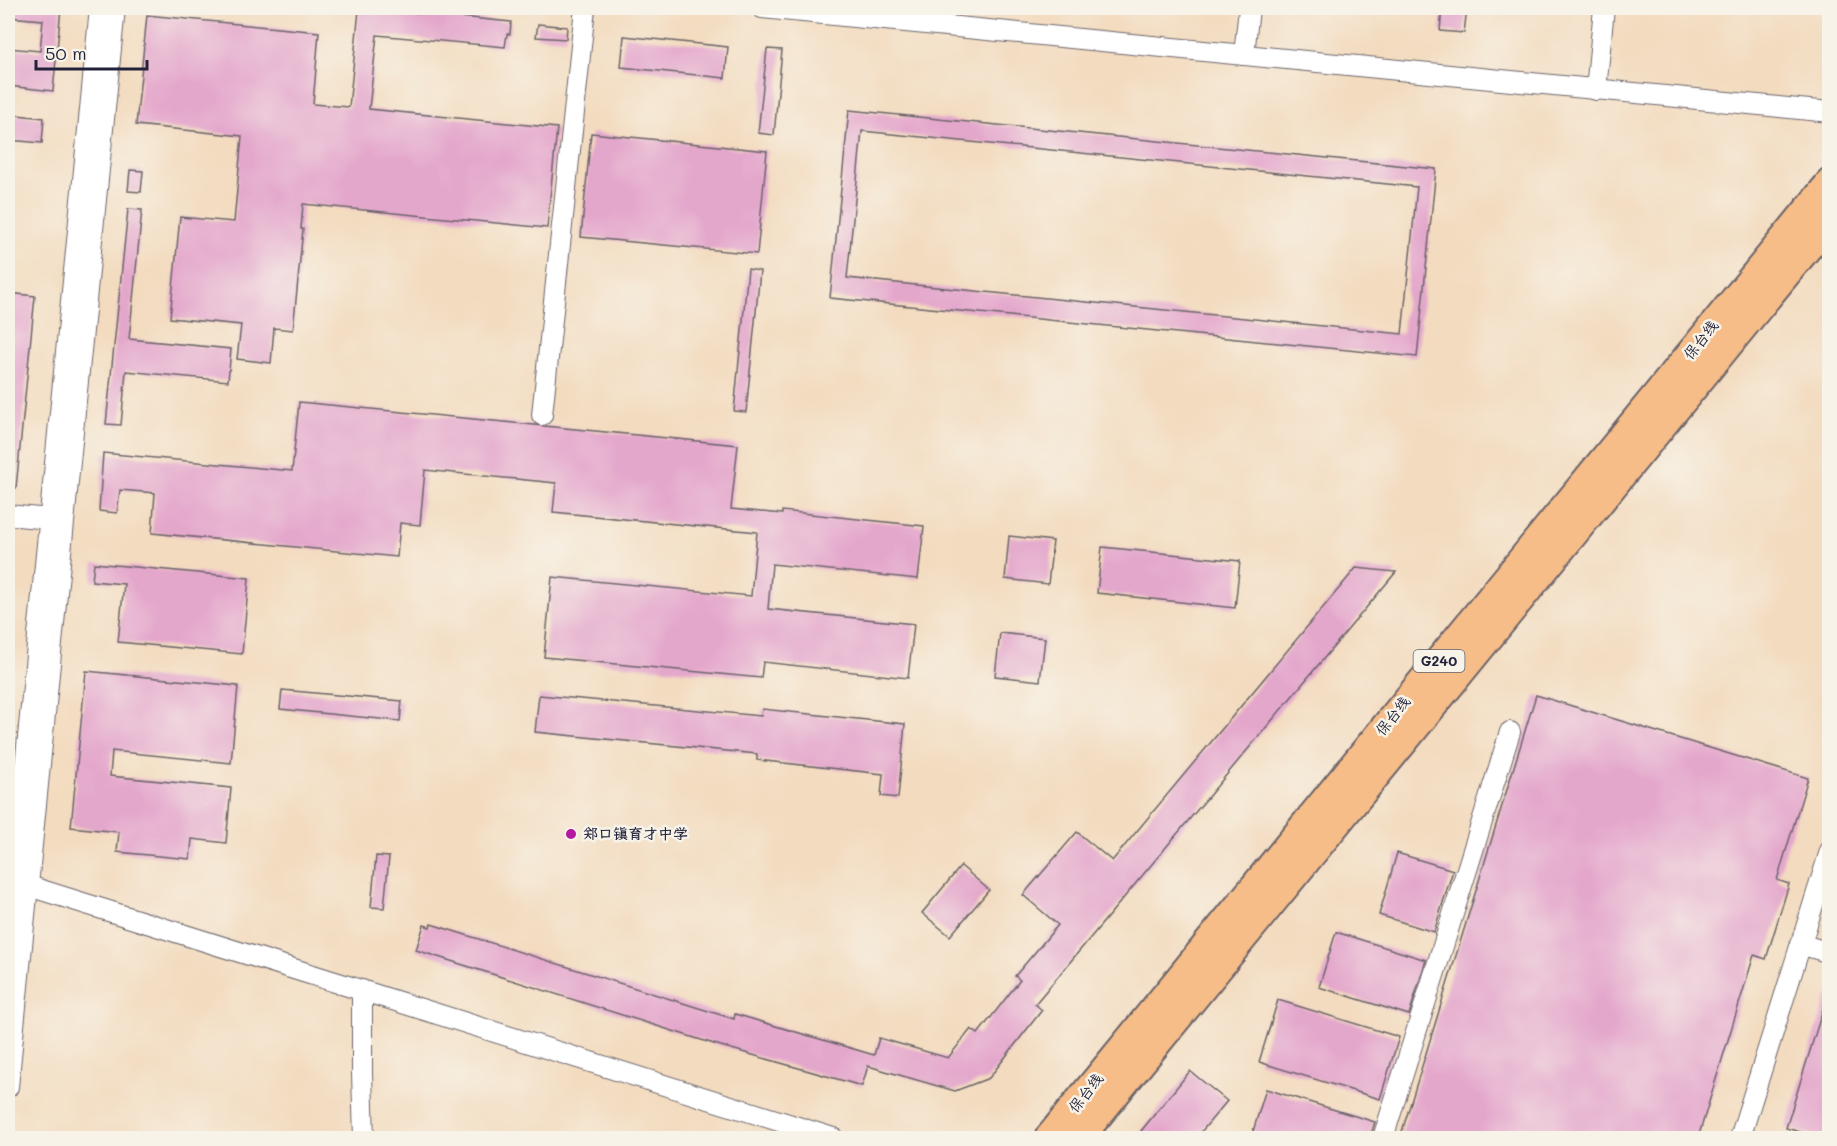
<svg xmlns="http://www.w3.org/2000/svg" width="1837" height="1146" viewBox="0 0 1837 1146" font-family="Mali,'LXGW WenKai TC',sans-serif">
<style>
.building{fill:#e4a7cc;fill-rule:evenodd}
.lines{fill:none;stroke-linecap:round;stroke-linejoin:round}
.minor-casing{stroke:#6b6369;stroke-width:22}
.highway-casing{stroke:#6b6369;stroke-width:32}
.minor{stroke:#fff;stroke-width:20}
.highway{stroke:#f7bd88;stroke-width:28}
.poi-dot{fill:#b5179e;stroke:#f7f3e8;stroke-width:2}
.labels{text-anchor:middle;stroke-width:5;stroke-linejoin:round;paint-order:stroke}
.shield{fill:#f7f3e8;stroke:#62616f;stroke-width:1.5}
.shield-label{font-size:14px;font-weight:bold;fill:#22223b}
.street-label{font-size:15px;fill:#22223b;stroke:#f7f3e8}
.poi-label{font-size:15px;font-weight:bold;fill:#22223b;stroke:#f7f3e8;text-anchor:start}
</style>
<rect width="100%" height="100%" fill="#f7f3e8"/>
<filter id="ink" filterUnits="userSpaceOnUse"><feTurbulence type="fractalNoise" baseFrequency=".0167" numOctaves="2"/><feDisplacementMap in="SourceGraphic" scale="12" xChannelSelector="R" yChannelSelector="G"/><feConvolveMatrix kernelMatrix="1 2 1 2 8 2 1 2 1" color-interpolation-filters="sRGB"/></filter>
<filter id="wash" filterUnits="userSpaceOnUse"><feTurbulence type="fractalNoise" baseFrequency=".008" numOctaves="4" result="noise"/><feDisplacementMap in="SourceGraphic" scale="24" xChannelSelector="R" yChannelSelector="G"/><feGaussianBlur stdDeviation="1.35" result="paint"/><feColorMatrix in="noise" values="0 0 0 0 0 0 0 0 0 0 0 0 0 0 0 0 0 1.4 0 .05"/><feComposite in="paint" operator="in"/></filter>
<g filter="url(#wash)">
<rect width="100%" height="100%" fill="#f3dbbf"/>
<g id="blocks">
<!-- building -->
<g class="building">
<path d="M 8,8 L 61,8 L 53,91 L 8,86 L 8,48 L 40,51 L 43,20 L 8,17 Z"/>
<path d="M 1442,8 L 1467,8 L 1464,33 L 1440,31 Z"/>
<path d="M 379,9 L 511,22 L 510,34 L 507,34 L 505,47 L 377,35 L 369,109 L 557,128 L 547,228 L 303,204 L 301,229 L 303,229 L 293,330 L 274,328 L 271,363 L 237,359 L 241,325 L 170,318 L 180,217 L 234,222 L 242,136 L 136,125 L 147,15 L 319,32 L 313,104 L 349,107 L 359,10 L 379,12 Z"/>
<path d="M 538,24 L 567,27 L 566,39 L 536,37 Z"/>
<path d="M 624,36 L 728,47 L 725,78 L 621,67 Z"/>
<path d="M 767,49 L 782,50 L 774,135 L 758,133 Z"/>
<path d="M 849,110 L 1436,169 L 1417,357 L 830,298 ZM 862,131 L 1417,187 L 1402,334 L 847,278 Z"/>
<path d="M 8,114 L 44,118 L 42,143 L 8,140 Z"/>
<path d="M 591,133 L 767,151 L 757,254 L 581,237 Z"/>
<path d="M 130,170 L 143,171 L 141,192 L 128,191 Z"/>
<path d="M 128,209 L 142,210 L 129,339 L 231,349 L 228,381 L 126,371 L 121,425 L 106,424 Z"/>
<path d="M 748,269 L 760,271 L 746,412 L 734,411 Z"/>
<path d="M 8,293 L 35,296 L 16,488 L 8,488 Z"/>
<path d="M 299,402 L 738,445 L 731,509 L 782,514 L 782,511 L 924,526 L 918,579 L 772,564 L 768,609 L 914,624 L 908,678 L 763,662 L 761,678 L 544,657 L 552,577 L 751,596 L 757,532 L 553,512 L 556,483 L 425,470 L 420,525 L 400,523 L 397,557 L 152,533 L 155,493 L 120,490 L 117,513 L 99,511 L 103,453 L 292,471 Z"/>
<path d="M 1009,536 L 1053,541 L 1048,584 L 1005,579 Z"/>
<path d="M 1102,547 L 1240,561 L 1235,608 L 1097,593 Z"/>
<path d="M 94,563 L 249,578 L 242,654 L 118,642 L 124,584 L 92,581 Z"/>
<path d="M 1356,568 L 1396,572 L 1035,1004 L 1042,1010 L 989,1078 L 955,1091 L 868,1066 L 862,1086 L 714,1044 L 416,950 L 424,925 L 430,927 L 431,924 L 734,1019 L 735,1014 L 874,1055 L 879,1038 L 948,1058 L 971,1029 L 978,1034 L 1020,980 L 1015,976 L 1058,925 L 1023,895 L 1077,832 L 1112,861 Z"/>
<path d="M 1000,633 L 1045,638 L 1040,681 L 995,676 Z"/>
<path d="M 86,671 L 238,686 L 231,763 L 112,751 L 110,776 L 231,788 L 226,843 L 192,839 L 190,859 L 117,852 L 119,832 L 71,827 Z"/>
<path d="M 282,690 L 402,701 L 400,721 L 280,709 Z"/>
<path d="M 539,695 L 761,716 L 762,709 L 905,724 L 898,798 L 881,796 L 883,774 L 757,760 L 757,754 L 535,732 Z"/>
<path d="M 1536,695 L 1808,778 L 1777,880 L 1789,884 L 1766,959 L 1754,955 L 1698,1138 L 1400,1138 Z"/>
<path d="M 1397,853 L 1453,870 L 1434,932 L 1379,915 Z"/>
<path d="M 376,856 L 389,857 L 384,908 L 371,907 Z"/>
<path d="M 961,866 L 989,890 L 950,936 L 922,913 Z"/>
<path d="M 1336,932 L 1426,960 L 1409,1015 L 1319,987 Z"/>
<path d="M 1827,996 L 1830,996 L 1830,1138 L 1822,1138 L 1786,1128 Z"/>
<path d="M 1278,1000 L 1399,1037 L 1380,1099 L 1259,1062 Z"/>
<path d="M 1190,1071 L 1227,1101 L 1196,1138 L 1150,1138 L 1141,1131 Z"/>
<path d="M 1266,1089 L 1375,1122 L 1370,1138 L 1251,1138 Z"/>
</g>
</g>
</g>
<g filter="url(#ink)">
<use href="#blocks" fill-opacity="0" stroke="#6b6369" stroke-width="1.5"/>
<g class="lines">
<!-- minor casing -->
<g class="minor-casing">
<g id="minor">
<path d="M 762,8 L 1830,112"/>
<path d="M 1244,55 L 1249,8"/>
<path d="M 1596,90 L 1604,8"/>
<path d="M 542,415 L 585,8"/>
<path d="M 8,515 L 49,519"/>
<path d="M 16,882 L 833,1138"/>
<path d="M 8,939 L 100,8"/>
<path d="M 1800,944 L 1830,953"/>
<path d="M 362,990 L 362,1074 L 364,1138"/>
<path d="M 8,1087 L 115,8"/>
<path d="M 1383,1138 L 1510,732"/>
<path d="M 1740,1138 L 1830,851"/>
</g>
</g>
<!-- highway casing -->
<g class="highway-casing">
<g id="highway">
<path d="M 1049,1138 L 1830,183"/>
<path d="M 1079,1138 L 1830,220"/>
</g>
</g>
<!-- minor -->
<use href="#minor" class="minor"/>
<!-- highway -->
<use href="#highway" class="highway"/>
</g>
</g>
<!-- markers -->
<circle class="poi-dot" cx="571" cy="834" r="6"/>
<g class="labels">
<!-- shield labels -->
<rect class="shield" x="1413.5" y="650" width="51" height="22" rx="4.5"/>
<g class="shield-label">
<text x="1439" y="666">G240</text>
</g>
<!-- street labels -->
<g class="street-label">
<text transform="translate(1701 340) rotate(-51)" y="5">保台线</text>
<text transform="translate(1393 716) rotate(-51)" y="5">保台线</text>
<text transform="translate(1086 1093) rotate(-51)" y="5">保台线</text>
</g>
<!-- poi labels -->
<g class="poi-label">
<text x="583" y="839">郑口镇育才中学</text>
</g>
</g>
<!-- margin -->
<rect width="1837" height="1146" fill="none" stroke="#f7f3e8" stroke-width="30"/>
<!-- scale -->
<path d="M36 60v9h111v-9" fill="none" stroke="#22223b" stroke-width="3"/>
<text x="45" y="60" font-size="18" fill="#22223b" stroke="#f7f3e8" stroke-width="4.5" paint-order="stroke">50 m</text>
</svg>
